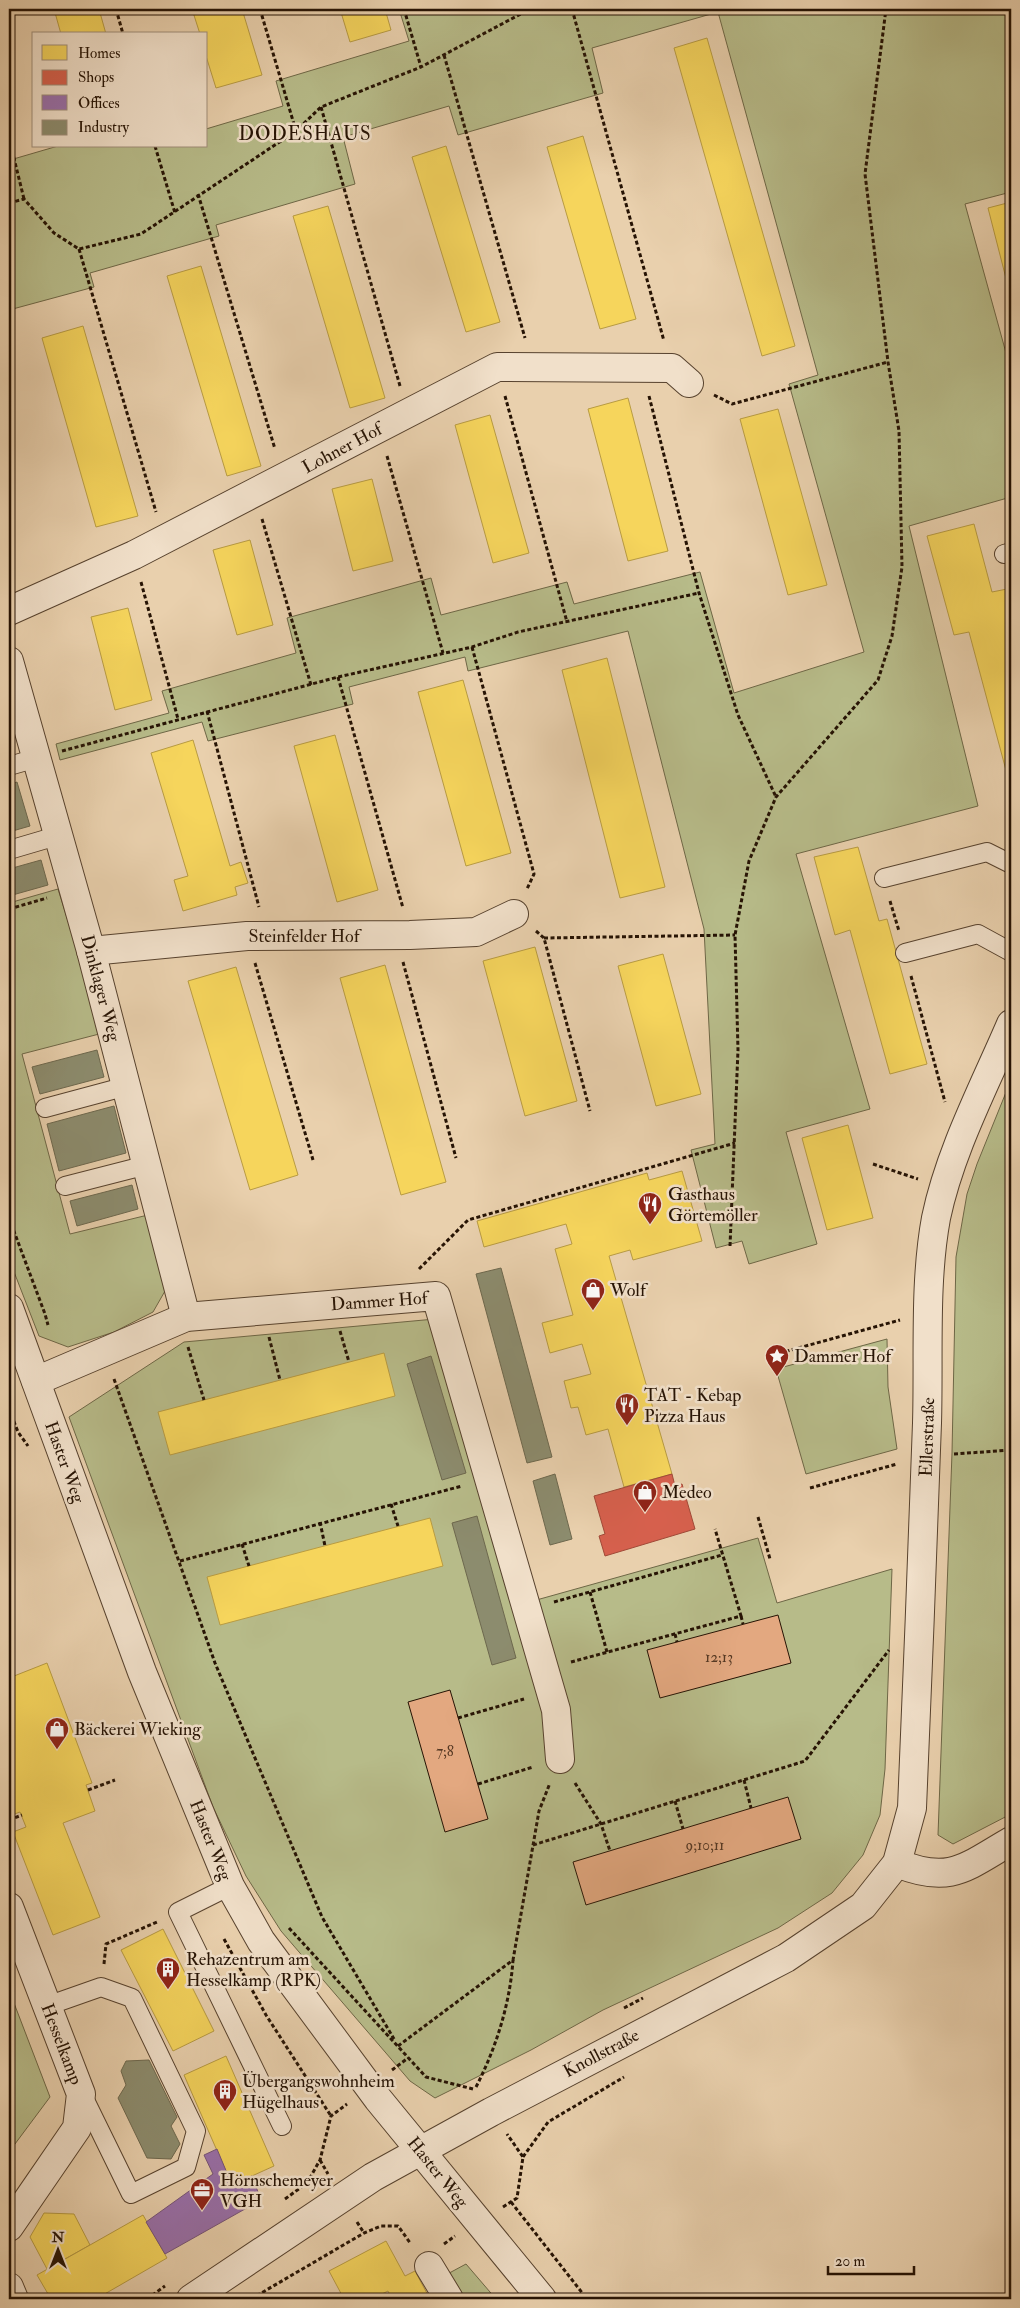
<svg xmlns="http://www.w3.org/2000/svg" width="1020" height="2308" viewBox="0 0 1020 2308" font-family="'IM FELL Double Pica',serif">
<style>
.green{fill:#b7bb89;stroke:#6e6746}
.homes{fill:#f6d55c;stroke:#b89b42}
.shops{fill:#d6604d;stroke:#a14937}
.offices{fill:#9970ab;stroke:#765479}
.industry{fill:#8c8c6e;stroke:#6d684e}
.building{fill:#e3a880;stroke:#261304}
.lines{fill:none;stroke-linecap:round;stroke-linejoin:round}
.service-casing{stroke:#57422e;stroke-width:20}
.minor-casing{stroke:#57422e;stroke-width:30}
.tertiary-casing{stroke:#57422e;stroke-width:30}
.path{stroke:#261304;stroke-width:3;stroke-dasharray:4 2.5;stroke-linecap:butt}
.service{stroke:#f1e0ca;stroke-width:18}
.minor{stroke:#f1e0ca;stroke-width:28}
.tertiary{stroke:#f1e0ca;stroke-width:28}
.labels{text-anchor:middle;stroke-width:5;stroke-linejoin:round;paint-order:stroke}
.number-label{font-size:15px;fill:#553823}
.street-label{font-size:18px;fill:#261304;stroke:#f1e0ca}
.poi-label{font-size:18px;fill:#261304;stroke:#f1e0ca;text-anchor:start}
.neighbourhood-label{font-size:19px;letter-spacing:1px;fill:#261304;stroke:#f1e0ca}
</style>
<rect width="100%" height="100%" fill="#e9d0ad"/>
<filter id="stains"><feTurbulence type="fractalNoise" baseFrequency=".004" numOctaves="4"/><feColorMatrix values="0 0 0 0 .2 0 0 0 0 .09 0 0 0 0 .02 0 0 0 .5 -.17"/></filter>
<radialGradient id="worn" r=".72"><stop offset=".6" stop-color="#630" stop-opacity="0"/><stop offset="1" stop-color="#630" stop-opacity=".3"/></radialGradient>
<!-- green -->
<g class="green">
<path d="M 399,9 L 1011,9 L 1011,192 L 965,204 L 1011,371 L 1011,497 L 909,526 L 978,806 L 796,854 L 870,1109 L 786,1132 L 817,1244 L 749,1264 L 742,1241 L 716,1248 L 691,1150 L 715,1144 L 704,929 L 628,631 L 468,671 L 465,657 L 349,687 L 353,704 L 208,741 L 202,722 L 60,760 L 56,744 L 169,713 L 162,691 L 296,653 L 287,618 L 431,578 L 441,615 L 567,582 L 574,604 L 700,572 L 734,693 L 864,652 L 789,384 L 818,375 L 718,12 L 592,48 L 603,93 L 458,135 L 449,106 L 343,137 L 355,184 L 216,225 L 219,236 L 90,273 L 94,287 L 9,310 L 9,175 L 14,173 L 10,160 L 58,146 L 206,146 L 206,129 L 283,106 L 276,81 L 409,41 Z"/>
<path d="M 58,889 L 103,1033 L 22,1054 L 70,1234 L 152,1214 L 169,1284 L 153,1312 L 114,1332 L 68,1347 L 39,1336 L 9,1259 L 9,903 Z"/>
<path d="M 1011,1080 L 1011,1814 L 953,1844 L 938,1835 L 952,1453 L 956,1257 L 967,1194 L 977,1164 Z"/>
<path d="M 435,1319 L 515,1606 L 758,1538 L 777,1603 L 892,1569 L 885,1769 L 880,1815 L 863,1855 L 832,1893 L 778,1928 L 603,2010 L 531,2050 L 435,2098 L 410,2081 L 281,1931 L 246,1876 L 213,1807 L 69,1417 L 184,1342 Z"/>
<path d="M 887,1339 L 888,1387 L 897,1449 L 806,1474 L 776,1369 Z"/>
<path d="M 9,1990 L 50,2097 L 9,2152 Z"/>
<path d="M 466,2264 L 496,2299 L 454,2299 L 440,2278 Z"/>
</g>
<!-- homes -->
<g class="homes">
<path d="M 54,9 L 99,9 L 106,34 L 61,34 Z"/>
<path d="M 192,9 L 242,9 L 262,75 L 216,88 L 206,56 L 206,34 L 200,34 Z"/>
<path d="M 340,9 L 385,9 L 391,30 L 350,42 Z"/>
<path d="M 707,38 L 795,346 L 762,356 L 674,48 Z"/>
<path d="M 583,136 L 636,319 L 600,329 L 547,147 Z"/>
<path d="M 446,146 L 500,322 L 466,332 L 412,157 Z"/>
<path d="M 1011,202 L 1011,298 L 988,208 Z"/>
<path d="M 328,206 L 385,398 L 350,408 L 293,216 Z"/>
<path d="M 201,266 L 261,466 L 227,476 L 167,276 Z"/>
<path d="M 83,326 L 138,516 L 96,527 L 42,338 Z"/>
<path d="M 628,398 L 668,551 L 628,561 L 588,409 Z"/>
<path d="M 778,409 L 827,585 L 788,595 L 740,419 Z"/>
<path d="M 490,415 L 529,553 L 493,563 L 455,425 Z"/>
<path d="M 372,479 L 393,561 L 353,571 L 332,489 Z"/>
<path d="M 974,524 L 992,592 L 1007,589 L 1011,604 L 1011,789 L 969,632 L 954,635 L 927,536 Z"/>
<path d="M 250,540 L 273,625 L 237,635 L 213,550 Z"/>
<path d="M 128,608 L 152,700 L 115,710 L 91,617 Z"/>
<path d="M 607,658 L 665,887 L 620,898 L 562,670 Z"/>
<path d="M 463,680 L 511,853 L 466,866 L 418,692 Z"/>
<path d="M 335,735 L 378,890 L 337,902 L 294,746 Z"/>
<path d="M 193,740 L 230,866 L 241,862 L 248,883 L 235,887 L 237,895 L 183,911 L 174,880 L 188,876 L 151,753 Z"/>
<path d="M 858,847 L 879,921 L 887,919 L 927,1064 L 890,1074 L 850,930 L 835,935 L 814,857 Z"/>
<path d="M 535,947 L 577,1101 L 525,1116 L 483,961 Z"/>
<path d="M 663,954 L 701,1094 L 656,1106 L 618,966 Z"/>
<path d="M 385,965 L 446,1182 L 401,1195 L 340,978 Z"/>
<path d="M 236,967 L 298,1175 L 250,1190 L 188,981 Z"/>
<path d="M 848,1125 L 873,1218 L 827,1230 L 802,1138 Z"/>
<path d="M 682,1171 L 702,1241 L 633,1260 L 630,1250 L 609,1256 L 672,1474 L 624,1487 L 608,1429 L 586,1435 L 578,1407 L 571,1408 L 564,1381 L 591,1374 L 582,1344 L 550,1353 L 542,1323 L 573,1315 L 555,1249 L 572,1244 L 566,1224 L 484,1247 L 477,1221 L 647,1173 L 649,1180 Z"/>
<path d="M 384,1353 L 395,1396 L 170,1455 L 158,1412 Z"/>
<path d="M 430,1518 L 443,1566 L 220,1625 L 207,1577 Z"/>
<path d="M 47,1663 L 92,1783 L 86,1785 L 95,1811 L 63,1823 L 100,1917 L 53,1935 L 13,1832 L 26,1827 L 20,1812 L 9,1816 L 9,1678 Z"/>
<path d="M 163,1929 L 214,2031 L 173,2051 L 121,1950 Z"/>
<path d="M 226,2056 L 274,2166 L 232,2185 L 184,2075 Z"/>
<path d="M 44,2213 L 74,2214 L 90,2245 L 47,2269 L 30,2237 Z"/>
<path d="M 143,2215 L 167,2258 L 96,2299 L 51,2299 L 37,2275 Z"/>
<path d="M 386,2241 L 405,2276 L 415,2271 L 430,2299 L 392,2299 L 388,2291 L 372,2299 L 344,2299 L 329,2271 Z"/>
</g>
<!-- shops -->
<path class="shops" d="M 672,1474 L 675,1486 L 682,1484 L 695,1529 L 605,1556 L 599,1536 L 605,1534 L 594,1496 Z"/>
<!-- offices -->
<path class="offices" d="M 217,2149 L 232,2185 L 252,2176 L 261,2200 L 165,2254 L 146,2222 L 213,2174 L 204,2155 Z"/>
<!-- industry -->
<g class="industry">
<path d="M 17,782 L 30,826 L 9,832 L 9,785 Z"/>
<path d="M 41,860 L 48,885 L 9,896 L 9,869 Z"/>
<path d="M 97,1050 L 104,1077 L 40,1094 L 32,1067 Z"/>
<path d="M 114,1106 L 126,1153 L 59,1171 L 47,1124 Z"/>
<path d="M 132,1185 L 138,1209 L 77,1226 L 70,1201 Z"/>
<path d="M 501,1268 L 552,1457 L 527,1463 L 476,1274 Z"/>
<path d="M 431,1356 L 466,1473 L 442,1480 L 407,1364 Z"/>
<path d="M 555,1474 L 572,1539 L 550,1545 L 533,1481 Z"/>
<path d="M 477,1516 L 516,1658 L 492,1665 L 452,1523 Z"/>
<path d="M 149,2060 L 177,2117 L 171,2126 L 180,2144 L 171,2159 L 147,2158 L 118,2098 L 126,2085 L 121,2071 L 126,2061 Z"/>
</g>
<!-- building -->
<g class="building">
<path d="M 778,1615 L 791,1663 L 660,1698 L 647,1650 Z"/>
<path d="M 450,1690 L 488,1819 L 445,1832 L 408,1702 Z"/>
<path d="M 788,1797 L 801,1839 L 586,1905 L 573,1862 Z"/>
</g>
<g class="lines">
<!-- service casing -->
<g class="service-casing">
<g id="service">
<path d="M 1004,554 L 1011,552"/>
<path d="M 9,766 L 37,758"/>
<path d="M 9,850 L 60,835"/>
<path d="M 884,878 L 987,852 L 1011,864"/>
<path d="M 905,953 L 978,934 L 1011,952"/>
<path d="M 45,1108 L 127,1086"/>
<path d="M 65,1186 L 147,1165"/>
<path d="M 230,1886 L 178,1912 L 282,2126"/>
<path d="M 47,2006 L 101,1987 L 132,1998 L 196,2131 L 186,2167 L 131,2194 L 82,2094"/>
</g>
</g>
<!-- minor casing -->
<g class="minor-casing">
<g id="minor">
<path d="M 9,611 L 134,555 L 497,367 L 672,368 L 689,383"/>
<path d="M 9,661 L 91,951 L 186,1317"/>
<path d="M 91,951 L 247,936 L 410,935 L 476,932 L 514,914"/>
<path d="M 36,1381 L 186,1317 L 436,1296 L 556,1710 L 560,1759"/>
<path d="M 897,1863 C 950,1885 966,1867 1011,1841"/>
<path d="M 9,1907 L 81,2094 L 77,2128 L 9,2227"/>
<path d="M 429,2266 L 449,2299"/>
<path d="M 9,2287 L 14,2299"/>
</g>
</g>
<!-- tertiary casing -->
<g class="tertiary-casing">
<g id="tertiary">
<path d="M 9,1308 L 142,1672 L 230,1886 L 261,1941 L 378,2099 L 542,2299"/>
<path d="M 191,2299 L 373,2177 L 491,2112 L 786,1958 L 863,1906 L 897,1863 L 912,1808 C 917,1680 923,1551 927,1423 C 929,1356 924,1283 936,1218 C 950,1151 984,1087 1011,1024"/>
</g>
</g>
<!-- path -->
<g class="path">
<path d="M 116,9 L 123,34"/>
<path d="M 260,9 L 296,131"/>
<path d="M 404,9 L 421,67"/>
<path d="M 572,9 L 664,341"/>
<path d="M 444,55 L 525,338"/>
<path d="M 321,107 L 400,386"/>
<path d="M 9,138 L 24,199"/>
<path d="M 155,146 L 175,213"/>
<path d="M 198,194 L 275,449"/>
<path d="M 9,203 L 24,199 L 54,233 L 79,249 L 141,234 L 296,131 L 321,107 L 421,67 L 530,9"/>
<path d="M 79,249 L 156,512"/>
<path d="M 714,395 L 732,404 L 888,362"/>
<path d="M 505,396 L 567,622"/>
<path d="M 649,396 L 699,593 L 738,715 L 776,797"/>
<path d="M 387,456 L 443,653"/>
<path d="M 262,519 L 311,685"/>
<path d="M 141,582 L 178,719"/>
<path d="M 472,647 L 534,874 L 527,889"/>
<path d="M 338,677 L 403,908"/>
<path d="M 207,711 L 259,907"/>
<path d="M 62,751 L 338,677 L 472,647 L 518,632 L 699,593"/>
<path d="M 890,901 L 899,931"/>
<path d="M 9,909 L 47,898"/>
<path d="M 536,931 L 544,938 L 590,1111"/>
<path d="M 544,938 L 735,935"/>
<path d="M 403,962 L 456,1158"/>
<path d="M 255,963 L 313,1160"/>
<path d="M 911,976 L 945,1102"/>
<path d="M 873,1164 L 918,1179"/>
<path d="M 9,1218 L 45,1314 L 48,1325"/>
<path d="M 730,1246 L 738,1050 L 735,935 L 749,861 L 776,797 L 878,680 L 892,636 L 902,567 L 899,431 L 888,362 L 865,174 L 886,9"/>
<path d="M 419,1269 L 468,1220 L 735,1143"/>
<path d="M 340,1331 L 349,1362"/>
<path d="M 269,1337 L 280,1380"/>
<path d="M 188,1347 L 204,1400"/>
<path d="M 773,1355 L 900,1320"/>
<path d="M 114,1379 L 215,1663 L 322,1917 L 394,2039"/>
<path d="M 9,1409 L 18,1432 L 28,1446"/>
<path d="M 954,1454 L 1011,1450"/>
<path d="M 810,1488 L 897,1464"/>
<path d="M 391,1504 L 398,1526"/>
<path d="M 758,1517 L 770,1559"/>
<path d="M 320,1522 L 325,1546"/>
<path d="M 242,1544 L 249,1566"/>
<path d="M 180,1561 L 462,1486"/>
<path d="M 590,1592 L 607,1652"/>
<path d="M 554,1602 L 722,1555"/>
<path d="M 741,1616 L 743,1624"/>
<path d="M 675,1634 L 677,1642"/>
<path d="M 571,1662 L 741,1616 L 715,1529"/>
<path d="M 458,1718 L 524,1699"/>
<path d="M 744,1780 L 751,1808"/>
<path d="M 575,1783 L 601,1824 L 610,1851"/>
<path d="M 478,1784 L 533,1767"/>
<path d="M 88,1790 L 115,1780"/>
<path d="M 675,1801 L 683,1829"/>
<path d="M 9,1820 L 22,1815"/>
<path d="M 533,1845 L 805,1761 L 889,1650"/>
<path d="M 289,1928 L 426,2077 L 473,2089"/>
<path d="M 224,1939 L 266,2015 L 331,2116"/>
<path d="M 104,1964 L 106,1944 L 157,1922"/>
<path d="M 624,2008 L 643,1998"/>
<path d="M 398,2046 L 513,1960 L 539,1811 L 550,1783"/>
<path d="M 392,2070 L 408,2058"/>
<path d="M 476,2087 C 496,2048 510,2004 513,1960"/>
<path d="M 523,2157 L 548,2122 L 624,2077"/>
<path d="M 320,2160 L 328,2174"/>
<path d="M 285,2199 L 307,2183 L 320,2160 L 331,2116 L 347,2104"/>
<path d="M 511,2202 L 587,2299"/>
<path d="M 503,2207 L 517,2198 L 523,2157 L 507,2134"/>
<path d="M 357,2222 L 364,2233"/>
<path d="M 444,2244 L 455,2236"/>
<path d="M 147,2299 L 165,2286"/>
<path d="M 251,2299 L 364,2233 L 381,2226 L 398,2226 L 411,2244"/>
</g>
<!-- service -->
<use href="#service" class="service"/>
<!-- minor -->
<use href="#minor" class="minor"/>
<!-- tertiary -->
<use href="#tertiary" class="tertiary"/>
</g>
<!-- icons -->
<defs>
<g id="restaurant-pin" transform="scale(1.25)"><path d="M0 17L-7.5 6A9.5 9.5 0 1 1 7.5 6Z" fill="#8f2418" stroke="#f1e0ca"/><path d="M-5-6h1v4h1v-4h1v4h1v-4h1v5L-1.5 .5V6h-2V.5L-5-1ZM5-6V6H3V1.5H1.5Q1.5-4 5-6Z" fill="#fff"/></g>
<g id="shop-pin" transform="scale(1.25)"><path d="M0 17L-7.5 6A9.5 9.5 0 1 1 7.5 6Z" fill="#8f2418" stroke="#f1e0ca"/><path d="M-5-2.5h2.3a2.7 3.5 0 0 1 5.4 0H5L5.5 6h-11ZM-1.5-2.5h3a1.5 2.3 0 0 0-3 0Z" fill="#fff"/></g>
<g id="sight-pin" transform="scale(1.25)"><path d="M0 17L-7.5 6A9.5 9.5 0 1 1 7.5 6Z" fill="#8f2418" stroke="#f1e0ca"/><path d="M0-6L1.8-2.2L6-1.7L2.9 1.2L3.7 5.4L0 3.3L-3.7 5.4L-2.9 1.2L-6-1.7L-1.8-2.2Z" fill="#fff"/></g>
<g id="building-pin" transform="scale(1.25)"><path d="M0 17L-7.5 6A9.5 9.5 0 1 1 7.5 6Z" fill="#8f2418" stroke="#f1e0ca"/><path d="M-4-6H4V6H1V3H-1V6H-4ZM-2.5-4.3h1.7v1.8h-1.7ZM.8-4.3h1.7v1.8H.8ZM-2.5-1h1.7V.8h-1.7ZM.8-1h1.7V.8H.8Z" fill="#fff"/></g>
<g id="office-pin" transform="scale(1.25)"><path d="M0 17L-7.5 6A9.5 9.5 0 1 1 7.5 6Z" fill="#8f2418" stroke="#f1e0ca"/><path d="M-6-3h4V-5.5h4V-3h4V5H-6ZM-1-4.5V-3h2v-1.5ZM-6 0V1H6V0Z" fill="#fff"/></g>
</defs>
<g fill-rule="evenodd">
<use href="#restaurant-pin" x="650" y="1204"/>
<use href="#shop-pin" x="593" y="1290"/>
<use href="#sight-pin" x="777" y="1356"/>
<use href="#restaurant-pin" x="627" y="1405"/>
<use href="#shop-pin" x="645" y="1492"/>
<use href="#shop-pin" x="57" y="1729"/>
<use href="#building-pin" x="168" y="1969"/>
<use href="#building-pin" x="225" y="2091"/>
<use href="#office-pin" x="202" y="2190"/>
</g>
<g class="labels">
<!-- number labels -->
<g class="number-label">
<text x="719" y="1662">12;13</text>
<text x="445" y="1756">7;8</text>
<text x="705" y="1850">9;10;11</text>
</g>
<!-- street labels -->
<g class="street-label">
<text transform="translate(342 448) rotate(-28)" y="6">Lohner Hof</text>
<text x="304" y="942">Steinfelder Hof</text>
<text transform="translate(101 988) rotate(75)" y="6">Dinklager Weg</text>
<text transform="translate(379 1301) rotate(-4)" y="6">Dammer Hof</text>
<text transform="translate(927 1437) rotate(-88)" y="6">Ellerstraße</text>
<text transform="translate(65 1462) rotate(70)" y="6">Haster Weg</text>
<text transform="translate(211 1840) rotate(68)" y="6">Haster Weg</text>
<text transform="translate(62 2044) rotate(69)" y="6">Hesselkamp</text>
<text transform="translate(601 2053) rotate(-28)" y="6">Knollstraße</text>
<text transform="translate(438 2172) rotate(51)" y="6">Haster Weg</text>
</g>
<!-- poi labels -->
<g class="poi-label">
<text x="668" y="1200">Gasthaus<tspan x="668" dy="21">Görtemöller</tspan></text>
<text x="610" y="1296">Wolf</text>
<text x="794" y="1362">Dammer Hof</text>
<text x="644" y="1401">TAT - Kebap<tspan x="644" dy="21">Pizza Haus</tspan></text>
<text x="662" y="1498">Medeo</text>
<text x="74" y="1735">Bäckerei Wieking</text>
<text x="186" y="1965">Rehazentrum am<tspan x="186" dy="21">Hesselkamp (RPK)</tspan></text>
<text x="242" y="2087">Übergangswohnheim<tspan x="242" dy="21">Hügelhaus</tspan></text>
<text x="220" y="2186">Hörnschemeyer<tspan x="220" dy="21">VGH</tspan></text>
</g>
<!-- neighbourhood labels -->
<g class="neighbourhood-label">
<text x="305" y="140">DODESHAUS</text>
</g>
</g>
<!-- margin -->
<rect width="1020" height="2308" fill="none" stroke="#e9d0ad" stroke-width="30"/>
<rect x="10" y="10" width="1000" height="2288" fill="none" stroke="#261304" stroke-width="2.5"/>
<rect x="15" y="15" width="990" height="2278" fill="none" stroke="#261304"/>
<!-- legend -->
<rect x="32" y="32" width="175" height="115" fill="#f1e0ca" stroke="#a08e7b"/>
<rect x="42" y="45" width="25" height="15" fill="#f6d55c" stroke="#a08e7b"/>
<text x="78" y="58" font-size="15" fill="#261304">Homes</text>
<rect x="42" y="70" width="25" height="15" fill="#d6604d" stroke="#a08e7b"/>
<text x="78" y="82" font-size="15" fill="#261304">Shops</text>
<rect x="42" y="95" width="25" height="15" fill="#9970ab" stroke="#a08e7b"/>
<text x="78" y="108" font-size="15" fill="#261304">Offices</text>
<rect x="42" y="120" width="25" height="15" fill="#8c8c6e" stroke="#a08e7b"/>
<text x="78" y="132" font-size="15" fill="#261304">Industry</text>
<!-- north arrow -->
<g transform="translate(58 2250)" stroke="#f1e0ca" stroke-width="4" paint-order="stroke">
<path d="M0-4L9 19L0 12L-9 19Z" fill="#261304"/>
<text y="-8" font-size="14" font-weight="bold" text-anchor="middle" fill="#261304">N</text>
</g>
<!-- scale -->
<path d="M828 2266v8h86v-8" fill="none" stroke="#261304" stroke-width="2.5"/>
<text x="835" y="2266" font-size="15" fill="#261304" stroke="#f1e0ca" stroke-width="4" paint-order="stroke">20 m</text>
<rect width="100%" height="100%" filter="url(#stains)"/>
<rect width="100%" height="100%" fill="url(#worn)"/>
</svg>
